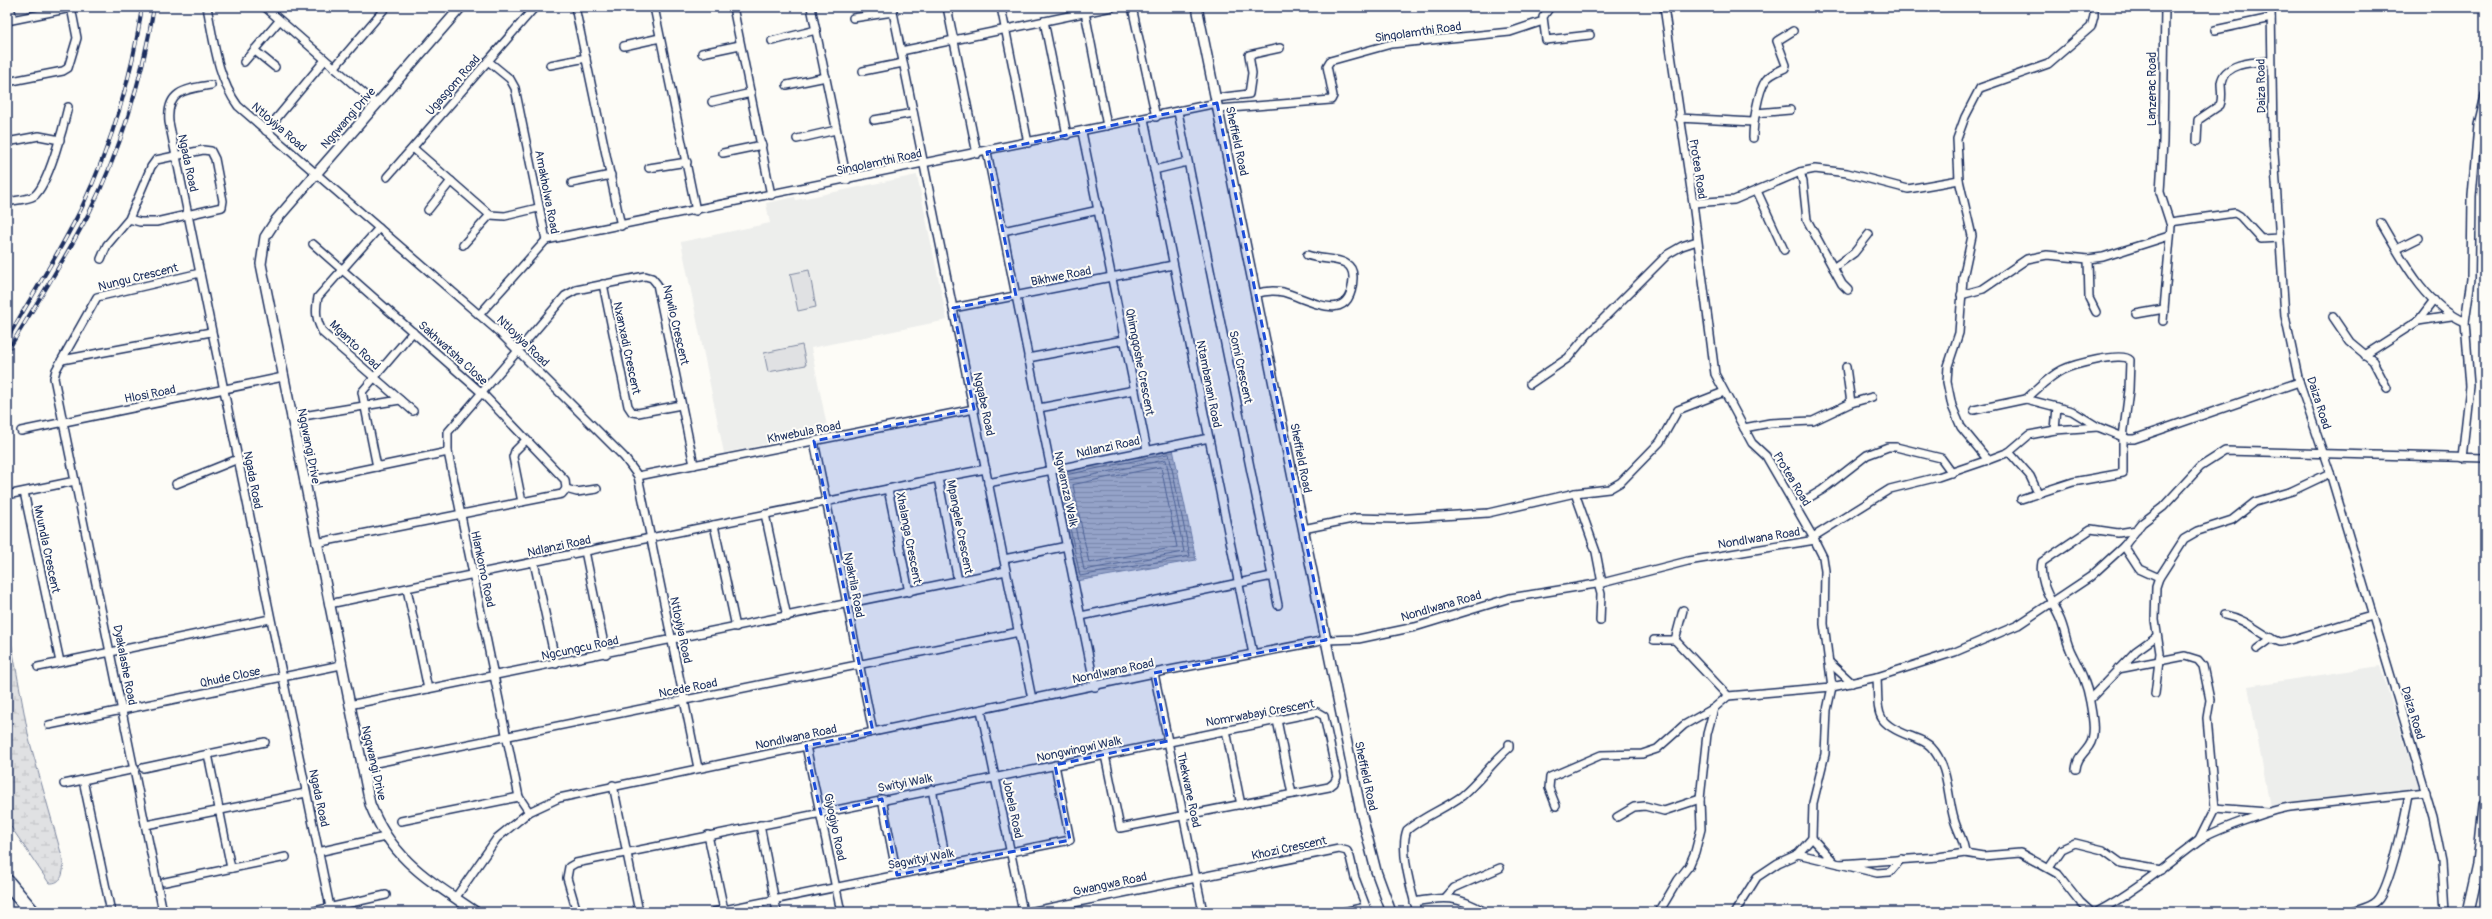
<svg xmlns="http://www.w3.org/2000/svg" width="2492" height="919" viewBox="0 0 2492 919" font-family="Pangolin,sans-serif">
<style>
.built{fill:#edeeec}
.wetland{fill:url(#wetland-marsh);stroke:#7e88a0}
.park{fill:#e0e1e3;stroke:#7e88a0}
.water{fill:url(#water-rules);stroke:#76819c}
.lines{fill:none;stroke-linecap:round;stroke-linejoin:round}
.shore{stroke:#586687;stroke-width:1}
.minor-casing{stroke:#1b2f5e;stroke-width:10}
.tertiary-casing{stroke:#1b2f5e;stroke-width:12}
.secondary-casing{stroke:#1b2f5e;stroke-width:14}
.motorway-casing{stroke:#1b2f5e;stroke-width:17}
.minor{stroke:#fdfcf7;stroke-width:7}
.tertiary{stroke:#fdfcf7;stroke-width:9}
.secondary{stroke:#fdfcf7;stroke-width:11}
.motorway{stroke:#fdfcf7;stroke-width:14}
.rail-casing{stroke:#1b2f5e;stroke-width:4}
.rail{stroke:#fdfcf7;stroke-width:2.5;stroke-dasharray:8;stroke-linecap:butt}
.marked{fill:#1d4ed8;fill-opacity:0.2;stroke:#1d4ed8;stroke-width:3;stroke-dasharray:8 5;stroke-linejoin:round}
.labels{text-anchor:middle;stroke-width:4;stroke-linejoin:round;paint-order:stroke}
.street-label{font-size:12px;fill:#1b2f5e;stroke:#fdfcf7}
</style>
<defs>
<pattern id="wetland-marsh" width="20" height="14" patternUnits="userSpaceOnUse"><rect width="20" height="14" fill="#e0e1e3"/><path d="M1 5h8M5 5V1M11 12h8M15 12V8" fill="none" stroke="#c0c1c5"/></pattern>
<pattern id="water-rules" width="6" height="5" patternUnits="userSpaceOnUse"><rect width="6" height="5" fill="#b3b8c5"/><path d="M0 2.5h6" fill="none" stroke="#9196a3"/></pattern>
</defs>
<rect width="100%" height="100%" fill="#fdfcf7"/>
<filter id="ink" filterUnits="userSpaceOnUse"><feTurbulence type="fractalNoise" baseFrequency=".025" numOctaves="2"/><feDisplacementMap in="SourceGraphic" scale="8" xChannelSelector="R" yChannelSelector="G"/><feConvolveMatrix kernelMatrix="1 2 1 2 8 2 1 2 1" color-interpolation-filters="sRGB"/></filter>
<g filter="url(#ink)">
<!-- built -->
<g class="built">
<path d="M 917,175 L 947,320 L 811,348 L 828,431 L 724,453 L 681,242 L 770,223 L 766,203 L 795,197 L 796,200 Z"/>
<path d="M 2380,666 L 2419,788 L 2270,807 L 2248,686 Z"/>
<path d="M 765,907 L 770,912 L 741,912 Z"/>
</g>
<!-- wetland -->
<path class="wetland" d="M 7,620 L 29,739 L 63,860 C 64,872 63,884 49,883 L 7,821 Z"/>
<!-- park -->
<g class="park">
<path d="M 809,270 L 816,307 L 798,311 L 790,274 Z"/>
<path d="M 802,345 L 806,365 L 768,372 L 764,353 Z"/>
</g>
<!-- water -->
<path class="water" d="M 1173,449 L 1196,560 L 1077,581 L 1056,479 L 1060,472 Z"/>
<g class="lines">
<!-- shore -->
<g class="shore">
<path d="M 1169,454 L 1190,556 L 1080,576 L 1060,480 L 1062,476 Z"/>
<path d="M 1166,460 L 1184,552 L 1084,570 L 1066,481 Z"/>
<path d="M 1161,467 L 1177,547 L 1089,563 L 1073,485 Z"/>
</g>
<!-- minor casing -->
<g class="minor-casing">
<g id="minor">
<path d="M 10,7 L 13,19"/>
<path d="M 207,7 C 214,42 217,77 238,106 L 499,332 L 624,457 L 638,476 L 698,768"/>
<path d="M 265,7 L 376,104"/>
<path d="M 575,7 L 621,226"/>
<path d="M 654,7 L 696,211"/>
<path d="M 733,7 L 771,195"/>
<path d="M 811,7 L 847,180"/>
<path d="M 892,7 L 1032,699"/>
<path d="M 947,7 L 977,154"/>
<path d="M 1001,7 L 1028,143"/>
<path d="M 1084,7 L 1107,126"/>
<path d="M 1132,7 L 1156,117"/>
<path d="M 1550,7 L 1543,17 L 1546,40 L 1590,35"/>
<path d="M 1664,7 L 1693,203 L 1715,374 L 1752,443 L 1766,456 L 1813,537 L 1823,557 L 1825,571 L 1824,624 L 1832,687 L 1827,710 L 1825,754 L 1813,803 L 1812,838 L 1798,854 L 1778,863 L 1757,877 L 1735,912"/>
<path d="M 2271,7 L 2273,138 L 2285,316 L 2299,382 L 2330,473 L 2433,817 L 2442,862 L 2445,912"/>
<path d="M 853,18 L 893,12"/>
<path d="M 7,21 L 71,8"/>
<path d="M 1044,21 L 1067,135"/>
<path d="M 2215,30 L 2271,18"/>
<path d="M 772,41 L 816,30"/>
<path d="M 624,46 L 660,38"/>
<path d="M 254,50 L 275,67"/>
<path d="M 901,51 L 1112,7"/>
<path d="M 702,53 L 740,45"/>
<path d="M 488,61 L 510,79 L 515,88 L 546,240"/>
<path d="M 244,62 L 279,21"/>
<path d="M 550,65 L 586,58"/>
<path d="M 334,68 L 386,7"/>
<path d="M 863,71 L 903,63"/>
<path d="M 7,82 L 63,71 L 68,68 L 77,38 L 71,7"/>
<path d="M 211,85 C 187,89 166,90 169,122 L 331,912"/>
<path d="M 787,85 L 826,77"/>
<path d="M 1216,98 L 1249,94 L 1252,73 L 1249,55 L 1280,48"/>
<path d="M 712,102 L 751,93"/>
<path d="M 1218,109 L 1331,100 L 1333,96 L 1327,66 L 1330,61 L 1391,44 L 1510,32 L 1543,21"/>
<path d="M 1178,112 L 1278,605"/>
<path d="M 1756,113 L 1790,110"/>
<path d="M 1679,118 L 1753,122"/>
<path d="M 1144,119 L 1253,654"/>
<path d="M 874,120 L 913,113"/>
<path d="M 266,131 L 325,60"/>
<path d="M 1082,132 L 1147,450"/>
<path d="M 1753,138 C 1753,124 1758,90 1766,80 C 1770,74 1779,71 1785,68 L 1786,65 L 1777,41 L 1793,31"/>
<path d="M 797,139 L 836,130"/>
<path d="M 2197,141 L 2198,120 L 2220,105 C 2223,98 2221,90 2221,83 C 2224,62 2256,62 2271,61"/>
<path d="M 7,142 L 39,136 L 60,140"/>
<path d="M 413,148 L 490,215 L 505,216 L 538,208"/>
<path d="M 987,152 L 1095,687"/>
<path d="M 723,153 L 762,145"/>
<path d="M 649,168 L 687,162"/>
<path d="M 1154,170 L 1187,162"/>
<path d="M 1800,172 L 1803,182 L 1807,220 L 1842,284 L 1848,290"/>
<path d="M 387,177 L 535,7"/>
<path d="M 572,183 L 611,175"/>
<path d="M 1757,191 L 1784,250"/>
<path d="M 7,202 C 15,200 27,200 34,196 C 48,186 64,125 68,107"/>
<path d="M 1693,203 L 1734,200 L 1800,172 L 1815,169 L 1847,173 L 1908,189 L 1959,180"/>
<path d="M 428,210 L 451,181"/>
<path d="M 2170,222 L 2235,213 L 2240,216 L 2261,239 L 2279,238"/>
<path d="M 2381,223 C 2402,259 2425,305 2465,322"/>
<path d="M 379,228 L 318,297 C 315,311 316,320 323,333 L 413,411"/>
<path d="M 1003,231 L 1099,210"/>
<path d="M 546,240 L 1217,103"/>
<path d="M 313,244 L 483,394 L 565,480 L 566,489"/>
<path d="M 463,245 L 490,215"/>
<path d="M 2397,249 L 2419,238"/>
<path d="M 101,259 L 107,245 L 129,219 L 151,167 L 156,160 L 203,150 L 211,151 L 215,159 L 223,201 L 222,207 L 156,222 L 140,222 L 129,219"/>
<path d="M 2088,259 L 2089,298 L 2096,312"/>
<path d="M 1833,268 L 1854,253 L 1869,234"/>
<path d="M 603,284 L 628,406 L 632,412 L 638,413 L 681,405"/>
<path d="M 1255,294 C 1264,291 1274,290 1283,292 C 1311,300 1351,327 1353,278 C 1354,255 1326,262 1307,255"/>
<path d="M 1961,295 L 1983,289 L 2027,259 L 2047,255 L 2088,259 L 2103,257 L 2169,236"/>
<path d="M 953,308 L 1173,265"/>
<path d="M 2136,314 L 2164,309"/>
<path d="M 479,315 L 546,240"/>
<path d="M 2333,317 L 2350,342 L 2373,361 L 2387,388"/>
<path d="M 2163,321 L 2171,226 L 2160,192 L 2163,142 L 2165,7"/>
<path d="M 2418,321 L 2451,316"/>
<path d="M 2365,355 L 2418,321 L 2434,300"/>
<path d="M 1028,358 L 1124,340"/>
<path d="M 62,360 L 211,332"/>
<path d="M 1846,367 L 1851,403"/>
<path d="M 1530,384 L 1568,358 L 1588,334 L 1668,254 L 1682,246 L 1697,241"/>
<path d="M 1039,408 L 1135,390"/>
<path d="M 1974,410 L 2026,399 L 2072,411 L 2098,427 L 2128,439 L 2134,439 L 2299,382"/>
<path d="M 291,418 L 400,400"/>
<path d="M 1744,428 L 1770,423 L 1813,421 L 1851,403 L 1872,397"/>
<path d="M 2055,430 L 2057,407"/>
<path d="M 21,431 L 283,377"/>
<path d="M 814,441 L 873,732"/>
<path d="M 2009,452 L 2030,476 L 2038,493"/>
<path d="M 2462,458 L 2470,386 L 2465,322 L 2471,279 L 2472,196 L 2478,125 L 2485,96"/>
<path d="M 1988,460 L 1961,427 L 1952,406 L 1947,382 L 1948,366 L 1959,333 L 1963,278 L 1972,236 L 1959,180 L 1957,139 L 1965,117 L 1980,88 L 2048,64 L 2091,27 L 2094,16 L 2094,7"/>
<path d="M 377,467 L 362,392 L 413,332"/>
<path d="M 638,476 L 974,409"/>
<path d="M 304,482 L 448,452"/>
<path d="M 988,483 L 1209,438"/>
<path d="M 176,484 L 238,459"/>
<path d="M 888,489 L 938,478"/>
<path d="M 24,492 L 60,662"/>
<path d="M 1575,493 L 1596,552 L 1602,583"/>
<path d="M 7,495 L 75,481"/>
<path d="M 2021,499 L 2073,482 L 2123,473 L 2123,437 L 2129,390 L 2130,360 C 2123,351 2072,365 2062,370 C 2048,377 2038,389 2026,399"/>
<path d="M 522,502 L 513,457 L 515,451 L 526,440"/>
<path d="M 1795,506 L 1822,490 L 1867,455 L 1888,447 L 1896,447 L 1941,458 L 1952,473"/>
<path d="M 765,514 L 787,617"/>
<path d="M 714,525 L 736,627"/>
<path d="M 1303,529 L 1357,518 L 1395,519 L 1488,513 L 1575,493 L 1609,489 L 1621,482 L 1660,442 L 1678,410 L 1724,392"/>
<path d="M 1813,537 L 1890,489 L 1938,477 L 1988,460 L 2009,452 L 2029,435 L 2055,430 L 2098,427"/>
<path d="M 316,543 L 562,494 L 566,489 L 577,492 L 597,489"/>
<path d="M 2124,546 L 2139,569 L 2159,578"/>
<path d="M 585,551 L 606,654"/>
<path d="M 1004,559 L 1067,546"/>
<path d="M 534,562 L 556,664"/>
<path d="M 958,581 L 938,478 L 986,469"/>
<path d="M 1598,583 L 1601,594 L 1600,621"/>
<path d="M 407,589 L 428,689"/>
<path d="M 329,604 L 888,489 L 909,592"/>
<path d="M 2225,615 C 2250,620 2259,635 2280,642 C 2285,643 2358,619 2372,616"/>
<path d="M 1081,616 L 1272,576"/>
<path d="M 1654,640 L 1675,640"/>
<path d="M 1675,640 L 1728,696"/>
<path d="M 1675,640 L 1683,610"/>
<path d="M 2257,649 L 2272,638"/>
<path d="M 1829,662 L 1852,683"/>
<path d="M 38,667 L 270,619"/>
<path d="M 2118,669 L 2185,656 L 2198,660 L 2203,666 L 2210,700 L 2207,718 L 2215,808 L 2199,840"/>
<path d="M 1154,673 L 1203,912"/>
<path d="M 1877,677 C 1879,714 1873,722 1910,736 C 1918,739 1926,741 1931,747 C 1949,766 1947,795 1954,819 C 1957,831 1964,839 1965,853"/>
<path d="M 2155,694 L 2160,653 L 2155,620 L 2156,587 L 2159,578 L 2184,539 L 2198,531 L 2232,520 L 2255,502 L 2292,491 L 2330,473"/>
<path d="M 2090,699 L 2136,651 L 2157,636"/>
<path d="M 349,705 L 1006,571"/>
<path d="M 981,710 L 1023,912"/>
<path d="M 1277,720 L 1292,794"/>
<path d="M 49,725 L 341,665"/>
<path d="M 1226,730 L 1241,805"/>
<path d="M 806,746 L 841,912"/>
<path d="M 208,754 L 231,868"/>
<path d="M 361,766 L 1019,632"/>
<path d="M 143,768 L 265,742"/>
<path d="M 2076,769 C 2077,758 2083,755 2089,746 C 2097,735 2092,714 2090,702 C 2087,683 2080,670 2072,654 C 2066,643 2065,630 2060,619 C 2052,601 2038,582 2042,562 L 2091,529 L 2118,533 L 2137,530"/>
<path d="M 83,780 L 111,912"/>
<path d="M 64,784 L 135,769"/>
<path d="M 613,785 L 639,912"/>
<path d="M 932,789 L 947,865"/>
<path d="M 882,799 L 897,875"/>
<path d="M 1556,806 L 1549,788 L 1550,777 L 1601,755 L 1642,754 L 1657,749 L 1684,725 L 1714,708"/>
<path d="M 2215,808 L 2267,812"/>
<path d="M 529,812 L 519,797 L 448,452 L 448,432 L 565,296 L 576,290 L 645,276 L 652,278 L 657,284 L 694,465"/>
<path d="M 1617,817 L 1634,807 L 1645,806 L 1664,811 L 1700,799"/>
<path d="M 401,821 L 519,797"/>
<path d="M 146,825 L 306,793"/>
<path d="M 760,825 L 777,912"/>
<path d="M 708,835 L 724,910"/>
<path d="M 1812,838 L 1834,862"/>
<path d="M 318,852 L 385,837"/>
<path d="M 1798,854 L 1877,873 L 1890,872 L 1901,859"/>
<path d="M 1840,864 L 1938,857 L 1965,853 L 1983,856 L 2020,853 L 2058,874 L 2080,902 L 2091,912"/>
<path d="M 2049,868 L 2062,849 L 2075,843 L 2103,850 L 2121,863 L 2161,870"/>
<path d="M 165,882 L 286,857"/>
<path d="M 456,897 L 497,838 L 529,812 L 559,798 L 1154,673 L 1326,640 L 1358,639 L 1415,627 L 1510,598 L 1602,583 L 1688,561 L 1815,540"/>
<path d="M 1446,897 L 1454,888 L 1500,868"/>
<path d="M 1414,902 C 1445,896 1458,896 1485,912"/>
<path d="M 163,912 L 54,378 L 56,370 L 97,297 L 200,273"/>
<path d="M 310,912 L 386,895"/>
<path d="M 577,912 L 567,878 L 569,867 L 576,863 L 1317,712 L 1324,716 L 1337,777 L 1334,783 L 1329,787 L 1120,828 L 1105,755"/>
<path d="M 714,912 L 1070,840 L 1055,765"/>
<path d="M 1029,912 L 1339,849 L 1347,851 L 1350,857 L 1355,878 L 1368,912"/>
<path d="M 1343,912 L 1366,907"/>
<path d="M 1417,912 C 1412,892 1399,850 1407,830 C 1424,816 1444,809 1462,796 C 1480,781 1492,762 1509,748 L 1509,744"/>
<path d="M 1659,912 L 1678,880 L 1689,866 L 1695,852 L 1701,829 L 1700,799 L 1707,734 L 1714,708 L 1728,696 L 1832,687 L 1877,677 L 1955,652 L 2018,625 L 2090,577 L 2124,546 L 2142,523 L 2163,507 L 2200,467 L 2225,451 L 2485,458"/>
<path d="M 2097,912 C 2134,892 2165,866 2198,841 C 2212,831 2271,810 2290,807 L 2426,792"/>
<path d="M 2352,912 C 2360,909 2371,907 2377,901 C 2390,889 2406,813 2409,795"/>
</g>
</g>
<!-- tertiary casing -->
<g class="tertiary-casing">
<g id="tertiary">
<path d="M 461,7 L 276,220 L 265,237 L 261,264 L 370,804 C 392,860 429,880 476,912"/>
<path d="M 1197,7 L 1361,812 L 1376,871 L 1391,912"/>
</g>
</g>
<!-- secondary casing -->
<g class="secondary-casing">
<path id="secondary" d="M 2468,912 L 2479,863 L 2485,805"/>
</g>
<!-- motorway casing -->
<g class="motorway-casing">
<path id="motorway" d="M 7,882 L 32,912"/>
</g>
<!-- minor -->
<use href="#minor" class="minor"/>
<!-- tertiary -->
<use href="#tertiary" class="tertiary"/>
<!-- secondary -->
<use href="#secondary" class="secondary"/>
<!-- motorway -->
<use href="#motorway" class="motorway"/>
<!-- rail casing -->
<g class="rail-casing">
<g id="rail">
<path d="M 7,339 C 32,295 60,252 82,207 C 112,143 132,77 142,7"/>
<path d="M 7,352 C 35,305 65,260 90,211 C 122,147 142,78 154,7"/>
</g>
</g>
<!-- rail -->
<use href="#rail" class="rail"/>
</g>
</g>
<!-- marked area -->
<path class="marked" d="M 1217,103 L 1326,640 L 1154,673 L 1168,741 L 1055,765 L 1070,840 L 897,875 L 882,799 L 821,814 L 806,746 L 873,732 L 814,441 L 974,409 L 953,308 L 1016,296 L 987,152 Z"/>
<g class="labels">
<!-- street labels -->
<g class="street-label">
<text transform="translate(1418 32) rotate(-8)" y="4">Sinqolamthi Road</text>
<text transform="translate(453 85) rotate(-49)" y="4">Ugasgom Road</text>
<text transform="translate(2261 86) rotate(-91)" y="4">Daiza Road</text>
<text transform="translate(2152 89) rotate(-90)" y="4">Lanzerac Road</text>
<text transform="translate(348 118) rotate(-49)" y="4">Ngqwangi Drive</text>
<text transform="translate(279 127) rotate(41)" y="4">Ntloyiya Road</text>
<text transform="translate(1237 141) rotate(78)" y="4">Sheffield Road</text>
<text transform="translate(879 162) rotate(-12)" y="4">Sinqolamthi Road</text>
<text transform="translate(188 163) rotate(78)" y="4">Ngada Road</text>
<text transform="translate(1698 169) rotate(81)" y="4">Protea Road</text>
<text transform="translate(547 192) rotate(79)" y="4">Amakholwa Road</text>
<text transform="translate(1061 276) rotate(-11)" y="4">Bikhwe Road</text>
<text transform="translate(138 277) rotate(-14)" y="4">Nungu Crescent</text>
<text transform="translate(676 325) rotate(77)" y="4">Nqwilo Crescent</text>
<text transform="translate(523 341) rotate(44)" y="4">Ntloyiya Road</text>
<text transform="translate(355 345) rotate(44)" y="4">Mganto Road</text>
<text transform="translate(627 348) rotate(78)" y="4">Nxanxadi Crescent</text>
<text transform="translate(453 353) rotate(42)" y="4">Sakhwatsha Close</text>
<text transform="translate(1140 362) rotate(79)" y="4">Qhimgqoshe Crescent</text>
<text transform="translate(1241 367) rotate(78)" y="4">Somi Crescent</text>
<text transform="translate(1209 384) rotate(79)" y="4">Ntambanani Road</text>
<text transform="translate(150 394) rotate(-11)" y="4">Hlosi Road</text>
<text transform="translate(2319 403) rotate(72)" y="4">Daiza Road</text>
<text transform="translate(984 404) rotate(78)" y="4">Ngqabe Road</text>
<text transform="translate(804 432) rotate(-11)" y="4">Khwebula Road</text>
<text transform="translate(309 446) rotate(79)" y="4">Ngqwangi Drive</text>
<text transform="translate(1108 447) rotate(-12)" y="4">Ndlanzi Road</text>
<text transform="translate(1301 458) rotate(79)" y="4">Sheffield Road</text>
<text transform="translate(1792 479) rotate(59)" y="4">Protea Road</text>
<text transform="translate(253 480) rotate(79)" y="4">Ngada Road</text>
<text transform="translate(1066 489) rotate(78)" y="4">Ngwamza Walk</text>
<text transform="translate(960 527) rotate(79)" y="4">Mpangele Crescent</text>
<text transform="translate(909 538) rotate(79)" y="4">Xhalanga Crescent</text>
<text transform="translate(1759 538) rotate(-9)" y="4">Nondlwana Road</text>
<text transform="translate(559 546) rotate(-12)" y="4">Ndlanzi Road</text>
<text transform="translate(47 549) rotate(78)" y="4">Mvundla Crescent</text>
<text transform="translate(483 569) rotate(78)" y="4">Hlankomo Road</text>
<text transform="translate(854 585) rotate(79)" y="4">Nyakrila Road</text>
<text transform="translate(1441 606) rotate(-16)" y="4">Nondlwana Road</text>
<text transform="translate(681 630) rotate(78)" y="4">Ntloyiya Road</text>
<text transform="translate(580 648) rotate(-12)" y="4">Ngcungcu Road</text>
<text transform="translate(125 665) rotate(79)" y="4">Dyakalashe Road</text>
<text transform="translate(1113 671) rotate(-12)" y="4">Nondlwana Road</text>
<text transform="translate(230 677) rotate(-12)" y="4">Qhude Close</text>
<text transform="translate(688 688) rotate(-11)" y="4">Ncede Road</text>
<text transform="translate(1260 713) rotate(-10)" y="4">Nomrwabayi Crescent</text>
<text transform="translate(2413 713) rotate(73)" y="4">Daiza Road</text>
<text transform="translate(796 737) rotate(-12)" y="4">Nondlwana Road</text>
<text transform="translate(1079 749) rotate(-12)" y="4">Nongwingwi Walk</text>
<text transform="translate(374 763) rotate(77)" y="4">Ngqwangi Drive</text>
<text transform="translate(1366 776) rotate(78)" y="4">Sheffield Road</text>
<text transform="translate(905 783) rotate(-11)" y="4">Swityi Walk</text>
<text transform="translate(1189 790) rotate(78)" y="4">Thekwane Road</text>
<text transform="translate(319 798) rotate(78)" y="4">Ngada Road</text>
<text transform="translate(1013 809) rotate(78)" y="4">Jobela Road</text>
<text transform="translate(835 827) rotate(78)" y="4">Giyogiyo Road</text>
<text transform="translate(1289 848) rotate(-12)" y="4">Khozi Crescent</text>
<text transform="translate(921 859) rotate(-11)" y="4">Sagwityi Walk</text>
<text transform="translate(1110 884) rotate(-12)" y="4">Gwangwa Road</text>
</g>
</g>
<!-- margin -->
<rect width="2492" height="919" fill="none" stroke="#fdfcf7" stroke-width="24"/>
<rect x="12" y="12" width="2468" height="895" fill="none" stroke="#1b2f5e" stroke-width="1.5" filter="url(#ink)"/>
</svg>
